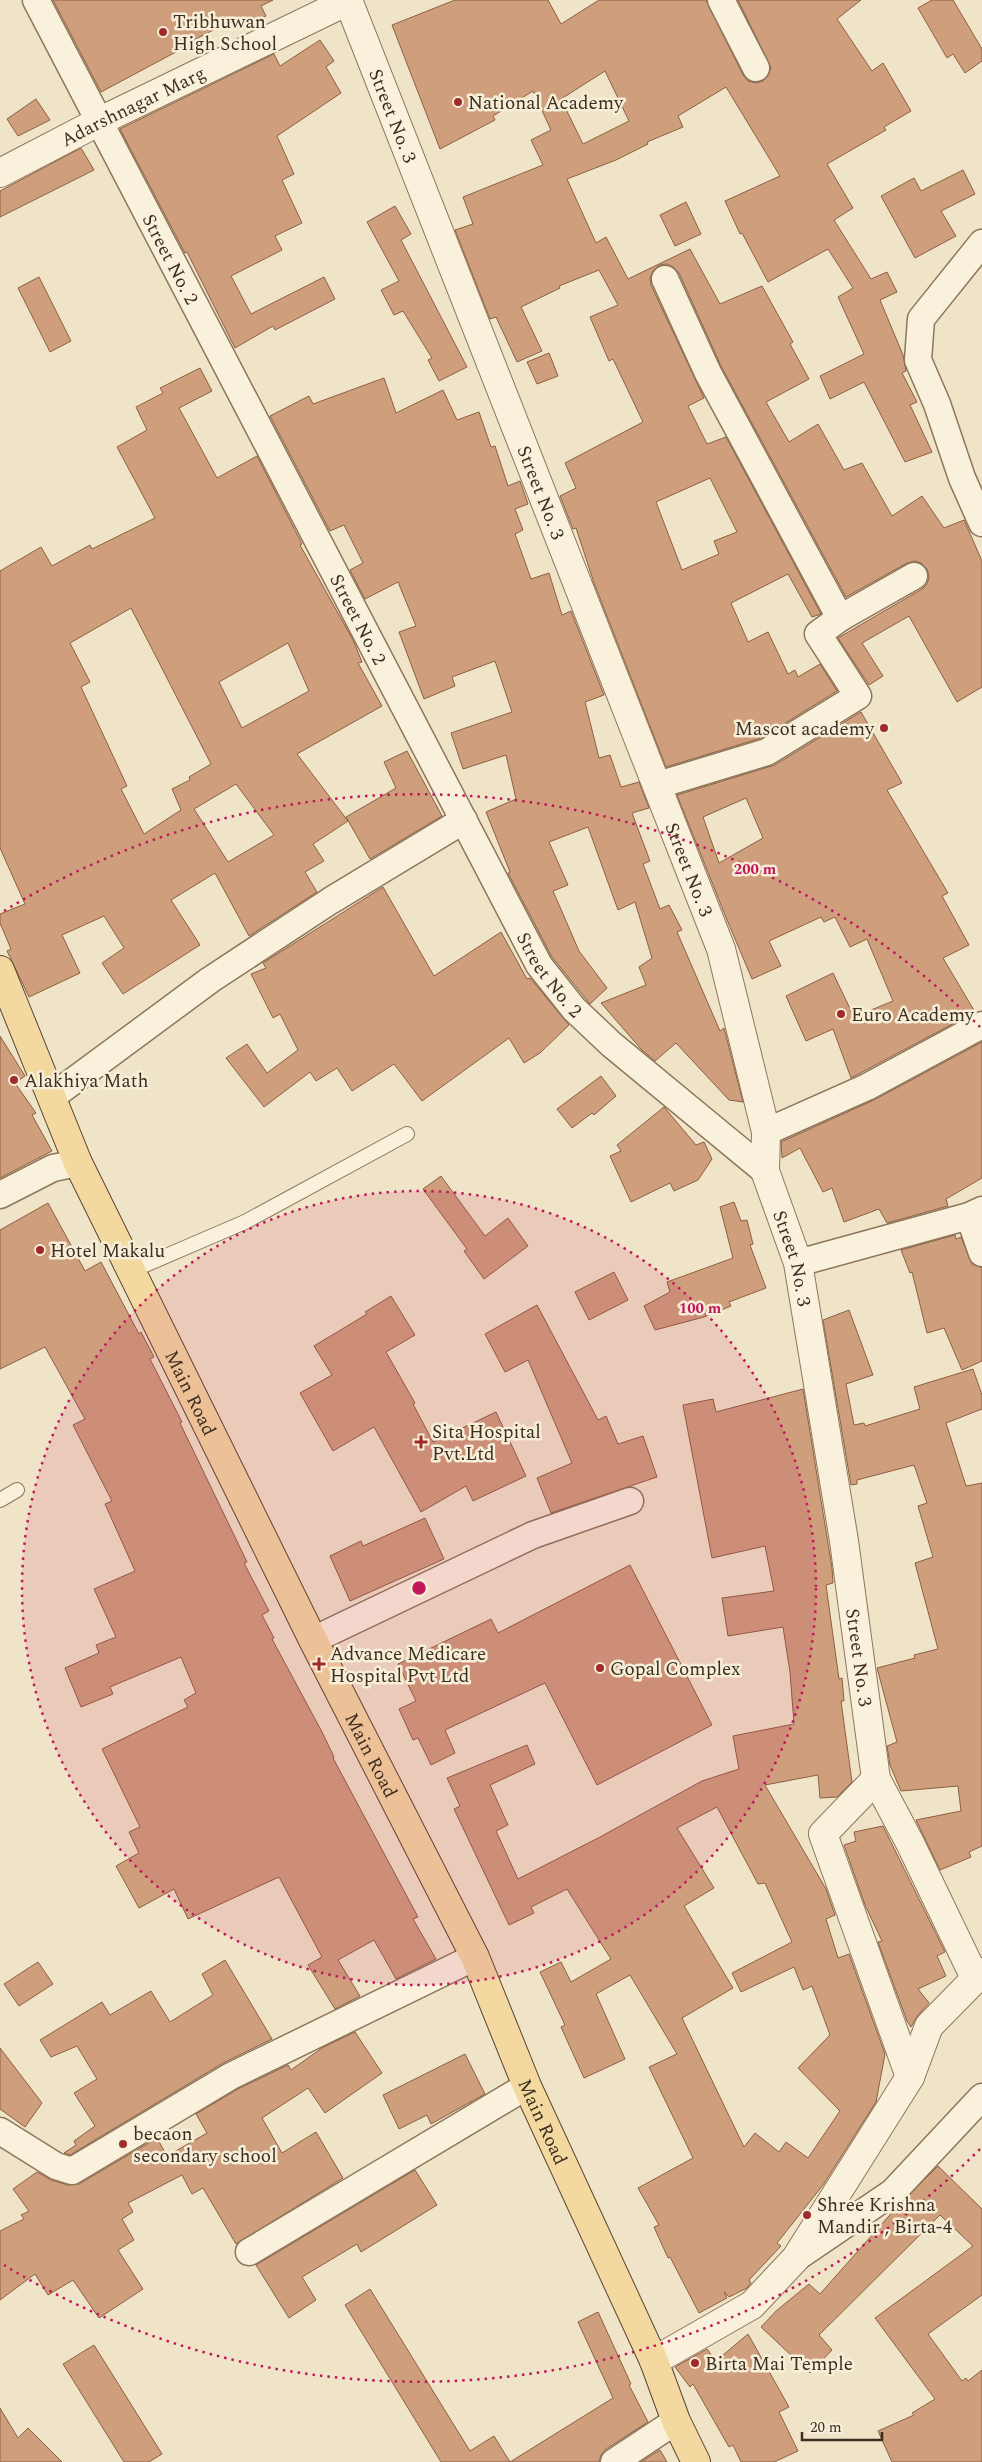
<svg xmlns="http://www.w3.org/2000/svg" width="982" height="2462" viewBox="0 0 982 2462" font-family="Spectral,serif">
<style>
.building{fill:#cf9f7d;stroke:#8d5f41;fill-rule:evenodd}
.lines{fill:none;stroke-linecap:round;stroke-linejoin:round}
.service-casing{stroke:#8d765c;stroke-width:16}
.minor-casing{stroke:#8d765c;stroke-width:29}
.tertiary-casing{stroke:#8d765c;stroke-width:30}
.primary-casing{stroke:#5b4430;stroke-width:30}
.service{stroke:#faf1dc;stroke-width:14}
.minor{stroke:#faf1dc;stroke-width:26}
.tertiary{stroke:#faf1dc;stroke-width:28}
.primary{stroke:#f3d9a0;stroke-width:28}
.ring{fill:none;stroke:#c2185b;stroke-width:2.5;stroke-dasharray:2.5 5}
.poi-dot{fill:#9e2a2b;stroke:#f7eed8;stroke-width:2}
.labels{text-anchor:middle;stroke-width:5;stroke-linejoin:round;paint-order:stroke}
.poi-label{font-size:19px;fill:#3d2e20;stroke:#f7eed8;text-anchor:start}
.street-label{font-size:19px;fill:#3d2e20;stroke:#f7eed8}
.centre{fill:#c2185b;stroke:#f7eed8;stroke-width:2.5}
.ring-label{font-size:15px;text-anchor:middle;font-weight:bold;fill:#c2185b;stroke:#f7eed8;stroke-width:5;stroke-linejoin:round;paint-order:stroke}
</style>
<rect width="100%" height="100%" fill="#f0e4c8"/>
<!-- building -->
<g class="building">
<path d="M 53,0 L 273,0 L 261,6 L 266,16 L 241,27 L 237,18 L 188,43 L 189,45 L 101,92 Z"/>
<path d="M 455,0 L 548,0 L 561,24 L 599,0 L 706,0 L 743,75 L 748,81 L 756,83 L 763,81 L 768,76 L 771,68 L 738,0 L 861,0 L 837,19 L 872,71 L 883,63 L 911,111 L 884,127 L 886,130 L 827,164 L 853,208 L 834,220 L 871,279 L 887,272 L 897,292 L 880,300 L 903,355 L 906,371 L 902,373 L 917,402 L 910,405 L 932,452 L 905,462 L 864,382 L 830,399 L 820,376 L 864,354 L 838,297 L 853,288 L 828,249 L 768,282 L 742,233 L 740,234 L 725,201 L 780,176 L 726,87 L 678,116 L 683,127 L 647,142 L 648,144 L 616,160 L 567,179 L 596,243 L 606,237 L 628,279 L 690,249 L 720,304 L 762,286 L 793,342 L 790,344 L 809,379 L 766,402 L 789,442 L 818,424 L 844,470 L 862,463 L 892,516 L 922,496 L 944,528 L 964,520 L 982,561 L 982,687 L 957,702 L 909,616 L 862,643 L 883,676 L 869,685 L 838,638 L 922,589 L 927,584 L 929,577 L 927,569 L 921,563 L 915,561 L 907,563 L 846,597 L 721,366 L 679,273 L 673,267 L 667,264 L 659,265 L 653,271 L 650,278 L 651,285 L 704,398 L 688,406 L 707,444 L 726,437 L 821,614 L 812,617 L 788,574 L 731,603 L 748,642 L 768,632 L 788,674 L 795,670 L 798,677 L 820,664 L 837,691 L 761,738 L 666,767 L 594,583 L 576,528 L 573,529 L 560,496 L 576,488 L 565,463 L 643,422 L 613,359 L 609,361 L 590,317 L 618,305 L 599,270 L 559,286 L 560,288 L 521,307 L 542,351 L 517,362 L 496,317 L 490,319 L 455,230 L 473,224 L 463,197 L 543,165 L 531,140 L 551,130 L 533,91 L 493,116 L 495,120 L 440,149 L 392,25 ZM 605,71 L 629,121 L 583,144 L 561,99 ZM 710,478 L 737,532 L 714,541 L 719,554 L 682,570 L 656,502 Z"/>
<path d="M 932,0 L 953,0 L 982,49 L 982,61 L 965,73 L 953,54 L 947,58 L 918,8 Z"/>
<path d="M 320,40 L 334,61 L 326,67 L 341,93 L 277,136 L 294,174 L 282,180 L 302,223 L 275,236 L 282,250 L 231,276 L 251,314 L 324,277 L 335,299 L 275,330 L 273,326 L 235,348 L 187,252 L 185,253 L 120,129 L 274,54 L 280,66 Z"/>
<path d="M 36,99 L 50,120 L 18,136 L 7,119 Z"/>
<path d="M 81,148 L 94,170 L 0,217 L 0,191 Z"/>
<path d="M 963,170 L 975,194 L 941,211 L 956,236 L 915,258 L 881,196 L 914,178 L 921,191 Z"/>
<path d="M 686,202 L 701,234 L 675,246 L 660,215 Z"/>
<path d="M 395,206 L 411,234 L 401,240 L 467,367 L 439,381 L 428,360 L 432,358 L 403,311 L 394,315 L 381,290 L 399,281 L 367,222 Z"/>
<path d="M 39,277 L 71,341 L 50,352 L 18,288 Z"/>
<path d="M 549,353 L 558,376 L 537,384 L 527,362 Z"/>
<path d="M 200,368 L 212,391 L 179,408 L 217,478 L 257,456 L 302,544 L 300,545 L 353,640 L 362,662 L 358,663 L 382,706 L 297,754 L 348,821 L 313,844 L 324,861 L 305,872 L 317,892 L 249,936 L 215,873 L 171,900 L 200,945 L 123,994 L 102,963 L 124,948 L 104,916 L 62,935 L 80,973 L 29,997 L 7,951 L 11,949 L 0,923 L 0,914 L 25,904 L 0,848 L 0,571 L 41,547 L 52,566 L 90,545 L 92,549 L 155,518 L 117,447 L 147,430 L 136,407 L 163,393 L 160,388 ZM 131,608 L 211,764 L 189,777 L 190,780 L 172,789 L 181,810 L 144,834 L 121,789 L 127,786 L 81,687 L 90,682 L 70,643 ZM 288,643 L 309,691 L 242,728 L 219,682 ZM 236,784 L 274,835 L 228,862 L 194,809 Z"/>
<path d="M 384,378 L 396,413 L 443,390 L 457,420 L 479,412 L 491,447 L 495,446 L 508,486 L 520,481 L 528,504 L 515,509 L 523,530 L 515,534 L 531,579 L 549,573 L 562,615 L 571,611 L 604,695 L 585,702 L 599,758 L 610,755 L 621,787 L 639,782 L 649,808 L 632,813 L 650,861 L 643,864 L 660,909 L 669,905 L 682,930 L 677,932 L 720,1031 L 724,1028 L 743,1102 L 729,1100 L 676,1043 L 655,1061 L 641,1049 L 601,1003 L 646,985 L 639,967 L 652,958 L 635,902 L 618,910 L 588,827 L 549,842 L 568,885 L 553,891 L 579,951 L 607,988 L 590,1004 L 552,957 L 508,873 L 510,872 L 486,812 L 516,799 L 506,755 L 463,769 L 451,733 L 512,712 L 495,661 L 452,677 L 455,686 L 424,699 L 399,632 L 416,626 L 398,582 L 365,599 L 350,570 L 363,563 L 344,525 L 330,531 L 270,416 L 309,396 L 313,404 Z"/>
<path d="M 861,712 L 902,783 L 887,790 L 948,893 L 942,896 L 969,945 L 943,958 L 975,1012 L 851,1078 L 833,1029 L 806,1041 L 786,996 L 833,973 L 854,1017 L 893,1001 L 867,939 L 850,947 L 835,917 L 824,922 L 821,917 L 769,941 L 781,966 L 752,979 L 727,920 L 677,795 L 775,765 ZM 746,798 L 763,838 L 719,863 L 703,817 Z"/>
<path d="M 407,751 L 442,816 L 370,859 L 346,817 L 396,788 L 384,762 Z"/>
<path d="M 383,887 L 434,976 L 501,932 L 527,979 L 530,978 L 569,1025 L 540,1053 L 524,1063 L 509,1038 L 422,1101 L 394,1064 L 352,1091 L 337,1068 L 316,1081 L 310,1072 L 264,1107 L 226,1058 L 247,1044 L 267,1073 L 298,1050 L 280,1014 L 273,1018 L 251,974 L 266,968 L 263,963 Z"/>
<path d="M 0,1036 L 25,1076 L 15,1083 L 36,1113 L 32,1115 L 52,1151 L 0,1178 Z"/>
<path d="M 982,1042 L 982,1178 L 946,1199 L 948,1206 L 887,1223 L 879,1209 L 844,1222 L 832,1188 L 823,1192 L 800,1148 L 782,1158 L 781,1142 L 874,1100 Z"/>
<path d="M 601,1076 L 616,1096 L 594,1115 L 592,1113 L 572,1128 L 557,1109 Z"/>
<path d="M 664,1107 L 696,1145 L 704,1142 L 712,1159 L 698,1180 L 674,1191 L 670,1183 L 631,1202 L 610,1156 L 621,1151 L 617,1145 Z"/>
<path d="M 441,1176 L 485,1236 L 508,1218 L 528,1246 L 484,1279 L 464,1251 L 467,1249 L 423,1189 Z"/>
<path d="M 734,1202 L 741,1221 L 747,1220 L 753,1244 L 750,1245 L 766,1288 L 729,1302 L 731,1306 L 704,1317 L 655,1330 L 644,1306 L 670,1292 L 667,1282 L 733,1258 L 720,1207 Z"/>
<path d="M 48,1203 L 85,1271 L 101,1262 L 139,1334 L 141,1332 L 154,1357 L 150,1359 L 182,1422 L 180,1423 L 247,1562 L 244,1563 L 269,1611 L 262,1615 L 274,1638 L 272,1639 L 322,1732 L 334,1757 L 333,1758 L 418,1917 L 413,1919 L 436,1959 L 396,1979 L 374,1940 L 338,1960 L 360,1996 L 335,2009 L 308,1965 L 322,1957 L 279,1877 L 188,1919 L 174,1889 L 139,1908 L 116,1866 L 139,1853 L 129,1832 L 140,1827 L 102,1749 L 188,1707 L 184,1700 L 196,1693 L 181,1657 L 110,1687 L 113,1694 L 81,1707 L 65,1668 L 99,1653 L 96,1645 L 116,1637 L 94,1589 L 135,1571 L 105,1504 L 112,1501 L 73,1425 L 85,1419 L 45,1347 L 0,1369 L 0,1230 Z"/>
<path d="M 955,1235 L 956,1239 L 961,1237 L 972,1264 L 982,1268 L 982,1361 L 962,1370 L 944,1328 L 927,1333 L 912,1272 L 910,1273 L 901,1250 Z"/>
<path d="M 614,1272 L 628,1300 L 589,1320 L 575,1292 Z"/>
<path d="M 391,1296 L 415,1335 L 386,1352 L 415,1403 L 413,1404 L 433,1442 L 496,1412 L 526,1476 L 473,1501 L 466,1486 L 421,1512 L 374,1427 L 333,1451 L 300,1393 L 332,1375 L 314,1346 L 367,1314 L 365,1312 Z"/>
<path d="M 537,1305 L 598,1420 L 606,1416 L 618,1444 L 643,1436 L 657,1477 L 551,1513 L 537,1478 L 572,1463 L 528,1360 L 505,1372 L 485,1334 Z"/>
<path d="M 849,1310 L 873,1375 L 846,1384 L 854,1425 L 864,1423 L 865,1426 L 920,1409 L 914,1387 L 973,1369 L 982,1395 L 982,1409 L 946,1423 L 966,1486 L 982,1483 L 982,1846 L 969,1852 L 971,1857 L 940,1870 L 916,1820 L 961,1811 L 958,1786 L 901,1791 L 890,1765 L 887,1746 L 897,1742 L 877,1668 L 915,1658 L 914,1655 L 938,1649 L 915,1563 L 933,1557 L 918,1506 L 927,1503 L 914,1465 L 857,1480 L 857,1484 L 851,1485 L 823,1320 Z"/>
<path d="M 803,1389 L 832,1568 L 833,1583 L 826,1585 L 839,1679 L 842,1678 L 844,1701 L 841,1701 L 852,1782 L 837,1797 L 820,1798 L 818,1775 L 765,1785 L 826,1889 L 835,1915 L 826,1919 L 838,1958 L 849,1954 L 885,2054 L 876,2102 L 823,2185 L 777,2243 L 781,2246 L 749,2280 L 751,2283 L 747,2288 L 729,2297 L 724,2292 L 727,2298 L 699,2313 L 670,2257 L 668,2258 L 654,2227 L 659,2225 L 638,2188 L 693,2158 L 649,2067 L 677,2054 L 630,1975 L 596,1994 L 625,2059 L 584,2078 L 561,2027 L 565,2025 L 540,1972 L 561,1962 L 571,1982 L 611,1959 L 567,1889 L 531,1907 L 534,1913 L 509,1925 L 454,1809 L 460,1806 L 447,1778 L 527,1745 L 535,1764 L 490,1785 L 508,1825 L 496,1831 L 518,1879 L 600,1837 L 702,1781 L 739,1769 L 733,1736 L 794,1724 L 790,1672 L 783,1627 L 728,1636 L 722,1598 L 774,1591 L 765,1546 L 712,1558 L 683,1405 L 713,1399 L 716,1412 ZM 717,1807 L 758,1884 L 765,1883 L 792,1942 L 732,1973 L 741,1992 L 794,1967 L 803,1990 L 812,1986 L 830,2035 L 798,2068 L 840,2111 L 808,2158 L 786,2142 L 779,2152 L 755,2133 L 744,2147 L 682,2018 L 733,1988 L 684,1906 L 714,1888 L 677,1828 Z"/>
<path d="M 425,1518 L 444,1559 L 350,1601 L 330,1556 L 361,1541 L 363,1546 Z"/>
<path d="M 630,1565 L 712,1725 L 597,1785 L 545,1683 L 445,1730 L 455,1753 L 431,1765 L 418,1738 L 413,1740 L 399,1709 L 416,1701 L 398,1664 L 491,1619 L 498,1633 Z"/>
<path d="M 883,1826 L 945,1952 L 937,1956 L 946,1976 L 918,1989 L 929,2003 L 918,2015 L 911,2027 L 907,2021 L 878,1942 L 882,1941 L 865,1905 L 844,1845 L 856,1841 L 854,1832 Z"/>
<path d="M 225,1960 L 272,2039 L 223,2063 L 70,2155 L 64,2153 L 76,2145 L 74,2141 L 95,2126 L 74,2093 L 97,2079 L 77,2046 L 51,2057 L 40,2040 L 102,2002 L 110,2015 L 151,1991 L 170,2022 L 213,1995 L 202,1974 Z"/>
<path d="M 38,1962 L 53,1984 L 19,2006 L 4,1984 Z"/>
<path d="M 355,2032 L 382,2073 L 325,2113 L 308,2088 L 262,2118 L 282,2153 L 316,2132 L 343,2178 L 236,2244 L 203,2188 L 192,2194 L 182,2175 L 128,2203 L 133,2212 L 122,2219 L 134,2240 L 118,2250 L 143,2289 L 99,2318 L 73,2280 L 48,2295 L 35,2274 L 0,2300 L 0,2231 L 24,2219 L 21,2215 L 29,2211 L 13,2189 L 37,2172 L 51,2180 L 68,2185 L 79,2184 L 157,2138 L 167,2156 L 207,2133 L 196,2114 L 238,2089 L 288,2065 L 291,2070 L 322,2048 Z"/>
<path d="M 0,2048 L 42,2103 L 25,2127 L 0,2109 Z"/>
<path d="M 465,2054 L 485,2094 L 431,2124 L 427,2115 L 399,2129 L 383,2095 Z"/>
<path d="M 938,2166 L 982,2209 L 982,2295 L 928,2334 L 962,2381 L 966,2378 L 968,2381 L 982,2370 L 982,2462 L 892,2462 L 878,2431 L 914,2415 L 912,2413 L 935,2399 L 875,2318 L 973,2246 L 940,2215 L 819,2335 L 832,2350 L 810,2373 L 761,2327 L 776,2311 L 809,2284 L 820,2294 L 896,2208 Z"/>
<path d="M 415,2170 L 437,2205 L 361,2252 L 357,2244 L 302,2277 L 316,2300 L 289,2318 L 256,2265 Z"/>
<path d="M 370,2289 L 470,2451 L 494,2436 L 510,2462 L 441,2462 L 345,2305 Z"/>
<path d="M 598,2312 L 631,2384 L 629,2385 L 648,2422 L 606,2449 L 601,2455 L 599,2462 L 510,2462 L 613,2398 L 578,2322 Z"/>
<path d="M 748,2334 L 789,2407 L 779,2412 L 798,2451 L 774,2462 L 741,2462 L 733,2445 L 729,2447 L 693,2384 L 690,2387 L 675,2367 L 707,2349 L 716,2361 Z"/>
<path d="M 94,2345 L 162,2454 L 149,2462 L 124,2462 L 63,2364 Z"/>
<path d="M 0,2408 L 18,2438 L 28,2428 L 62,2462 L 0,2462 Z"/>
<path d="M 660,2450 L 667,2462 L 641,2462 Z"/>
</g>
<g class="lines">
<!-- service casing -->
<g class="service-casing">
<g id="service">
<path d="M 131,1271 L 245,1222 L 407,1134"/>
<path d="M 0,1500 L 17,1490"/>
</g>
</g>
<!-- minor casing -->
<g class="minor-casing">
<g id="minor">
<path id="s1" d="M 36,0 L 539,965 L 574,1009 L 611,1044 L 765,1171"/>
<path d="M 721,0 L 756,68"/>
<path d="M 982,243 L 921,319 L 918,360 L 937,404 L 962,478 L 982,523"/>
<path d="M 665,279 L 708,373 L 840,618"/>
<path d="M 658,785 L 767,752 L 858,696 L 818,634 L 840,618 L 914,576"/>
<path d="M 53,1096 L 210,980 L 330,901 L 464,820"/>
<path d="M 766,1132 L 867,1087 L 982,1025"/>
<path d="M 0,1195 L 53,1168 L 78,1163"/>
<path d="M 969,1216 L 982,1253"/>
<path d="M 798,1263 L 969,1216 L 982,1210"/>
<path d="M 313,1640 L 533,1535 L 630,1501"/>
<path d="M 0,2131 L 56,2166 L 72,2171 L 231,2076 L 475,1957"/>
<path d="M 249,2252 L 527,2086"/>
<path d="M 796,2258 L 893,2192 L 982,2097"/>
<path d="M 614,2462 L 676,2421"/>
</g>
</g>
<!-- tertiary casing -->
<g class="tertiary-casing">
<g id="tertiary">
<path id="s2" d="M 348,0 L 721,949 L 766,1132 L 765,1171 L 798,1263 L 844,1541 L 876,1779 L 823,1834 L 910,2077"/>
<path id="s3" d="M 0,173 L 98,122 L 348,1"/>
<path d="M 876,1779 L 910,1843 L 975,1978"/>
<path d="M 654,2361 L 752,2305 L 796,2258 L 910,2077 L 929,2026 L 982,1972"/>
</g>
</g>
<!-- primary casing -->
<g class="primary-casing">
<g id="primary">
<path id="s4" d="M 0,970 L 78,1163 L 313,1640 L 475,1957 L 527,2086 L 654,2361 L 676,2421 L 696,2462"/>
</g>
</g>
<!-- service -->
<use href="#service" class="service"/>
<!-- minor -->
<use href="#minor" class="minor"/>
<!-- tertiary -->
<use href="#tertiary" class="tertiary"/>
<!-- primary -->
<use href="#primary" class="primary"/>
</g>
<!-- distance rings -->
<circle cx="419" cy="1588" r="397" fill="#c2185b" fill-opacity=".12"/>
<g class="ring">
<circle cx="419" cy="1588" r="397"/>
<path d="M980 2149A794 794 0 0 1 4 2265M4 911A794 794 0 0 1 980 1027"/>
</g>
<!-- markers -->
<g class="poi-dot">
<circle cx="163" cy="32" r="5"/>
<circle cx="458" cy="102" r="5"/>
<circle cx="884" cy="728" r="5"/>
<circle cx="841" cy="1014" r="5"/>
<circle cx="14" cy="1080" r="5"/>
<circle cx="40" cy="1250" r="5"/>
<path d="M418.5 1434.5h5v5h5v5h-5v5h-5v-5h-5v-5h5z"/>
<path d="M316.5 1656.5h5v5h5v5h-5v5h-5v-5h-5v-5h5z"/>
<circle cx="600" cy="1668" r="5"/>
<circle cx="123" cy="2144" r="5"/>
<circle cx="807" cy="2215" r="5"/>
<circle cx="695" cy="2363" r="5"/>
</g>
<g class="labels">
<!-- poi labels -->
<g class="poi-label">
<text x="173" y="28">Tribhuwan<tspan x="173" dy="22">High School</tspan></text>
<text x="468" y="109">National Academy</text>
<text x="874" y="735" text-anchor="end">Mascot academy</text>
<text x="851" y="1021">Euro Academy</text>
<text x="24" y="1087">Alakhiya Math</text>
<text x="50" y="1257">Hotel Makalu</text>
<text x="432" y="1438">Sita Hospital<tspan x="432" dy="22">Pvt.Ltd</tspan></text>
<text x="330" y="1660">Advance Medicare<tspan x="330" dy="22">Hospital Pvt Ltd</tspan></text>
<text x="610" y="1675">Gopal Complex</text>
<text x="133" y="2140">becaon<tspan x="133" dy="22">secondary school</tspan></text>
<text x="817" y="2211">Shree Krishna<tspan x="817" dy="22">Mandir , Birta-4</tspan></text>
<text x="705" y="2370">Birta Mai Temple</text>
</g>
<!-- street labels -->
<g class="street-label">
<text dy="7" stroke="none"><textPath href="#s3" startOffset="149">Adarshnagar Marg</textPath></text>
<text dy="7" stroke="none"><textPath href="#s2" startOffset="124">Street No. 3</textPath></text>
<text dy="7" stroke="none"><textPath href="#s1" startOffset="292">Street No. 2</textPath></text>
<text dy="7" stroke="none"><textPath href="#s2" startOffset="529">Street No. 3</textPath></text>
<text dy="7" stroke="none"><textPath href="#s1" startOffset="698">Street No. 2</textPath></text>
<text dy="7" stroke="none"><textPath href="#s2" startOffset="934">Street No. 3</textPath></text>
<text dy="7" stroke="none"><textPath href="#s1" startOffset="1102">Street No. 2</textPath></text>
<text dy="7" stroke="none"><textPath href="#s2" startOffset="1339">Street No. 3</textPath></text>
<text dy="7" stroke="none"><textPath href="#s4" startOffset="464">Main Road</textPath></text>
<text dy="7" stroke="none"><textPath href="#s2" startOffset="1744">Street No. 3</textPath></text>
<text dy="7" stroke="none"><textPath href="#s4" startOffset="869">Main Road</textPath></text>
<text dy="7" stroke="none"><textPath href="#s4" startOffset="1274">Main Road</textPath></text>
</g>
</g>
<circle cx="419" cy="1588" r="8" class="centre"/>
<g class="ring-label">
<text x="755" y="874">200 m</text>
<text x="700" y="1313">100 m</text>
</g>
<!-- scale -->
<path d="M802 2432v8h80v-8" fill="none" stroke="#3d2e20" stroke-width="2.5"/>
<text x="810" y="2432" font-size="15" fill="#3d2e20" stroke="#f7eed8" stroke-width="4" paint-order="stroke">20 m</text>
</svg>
